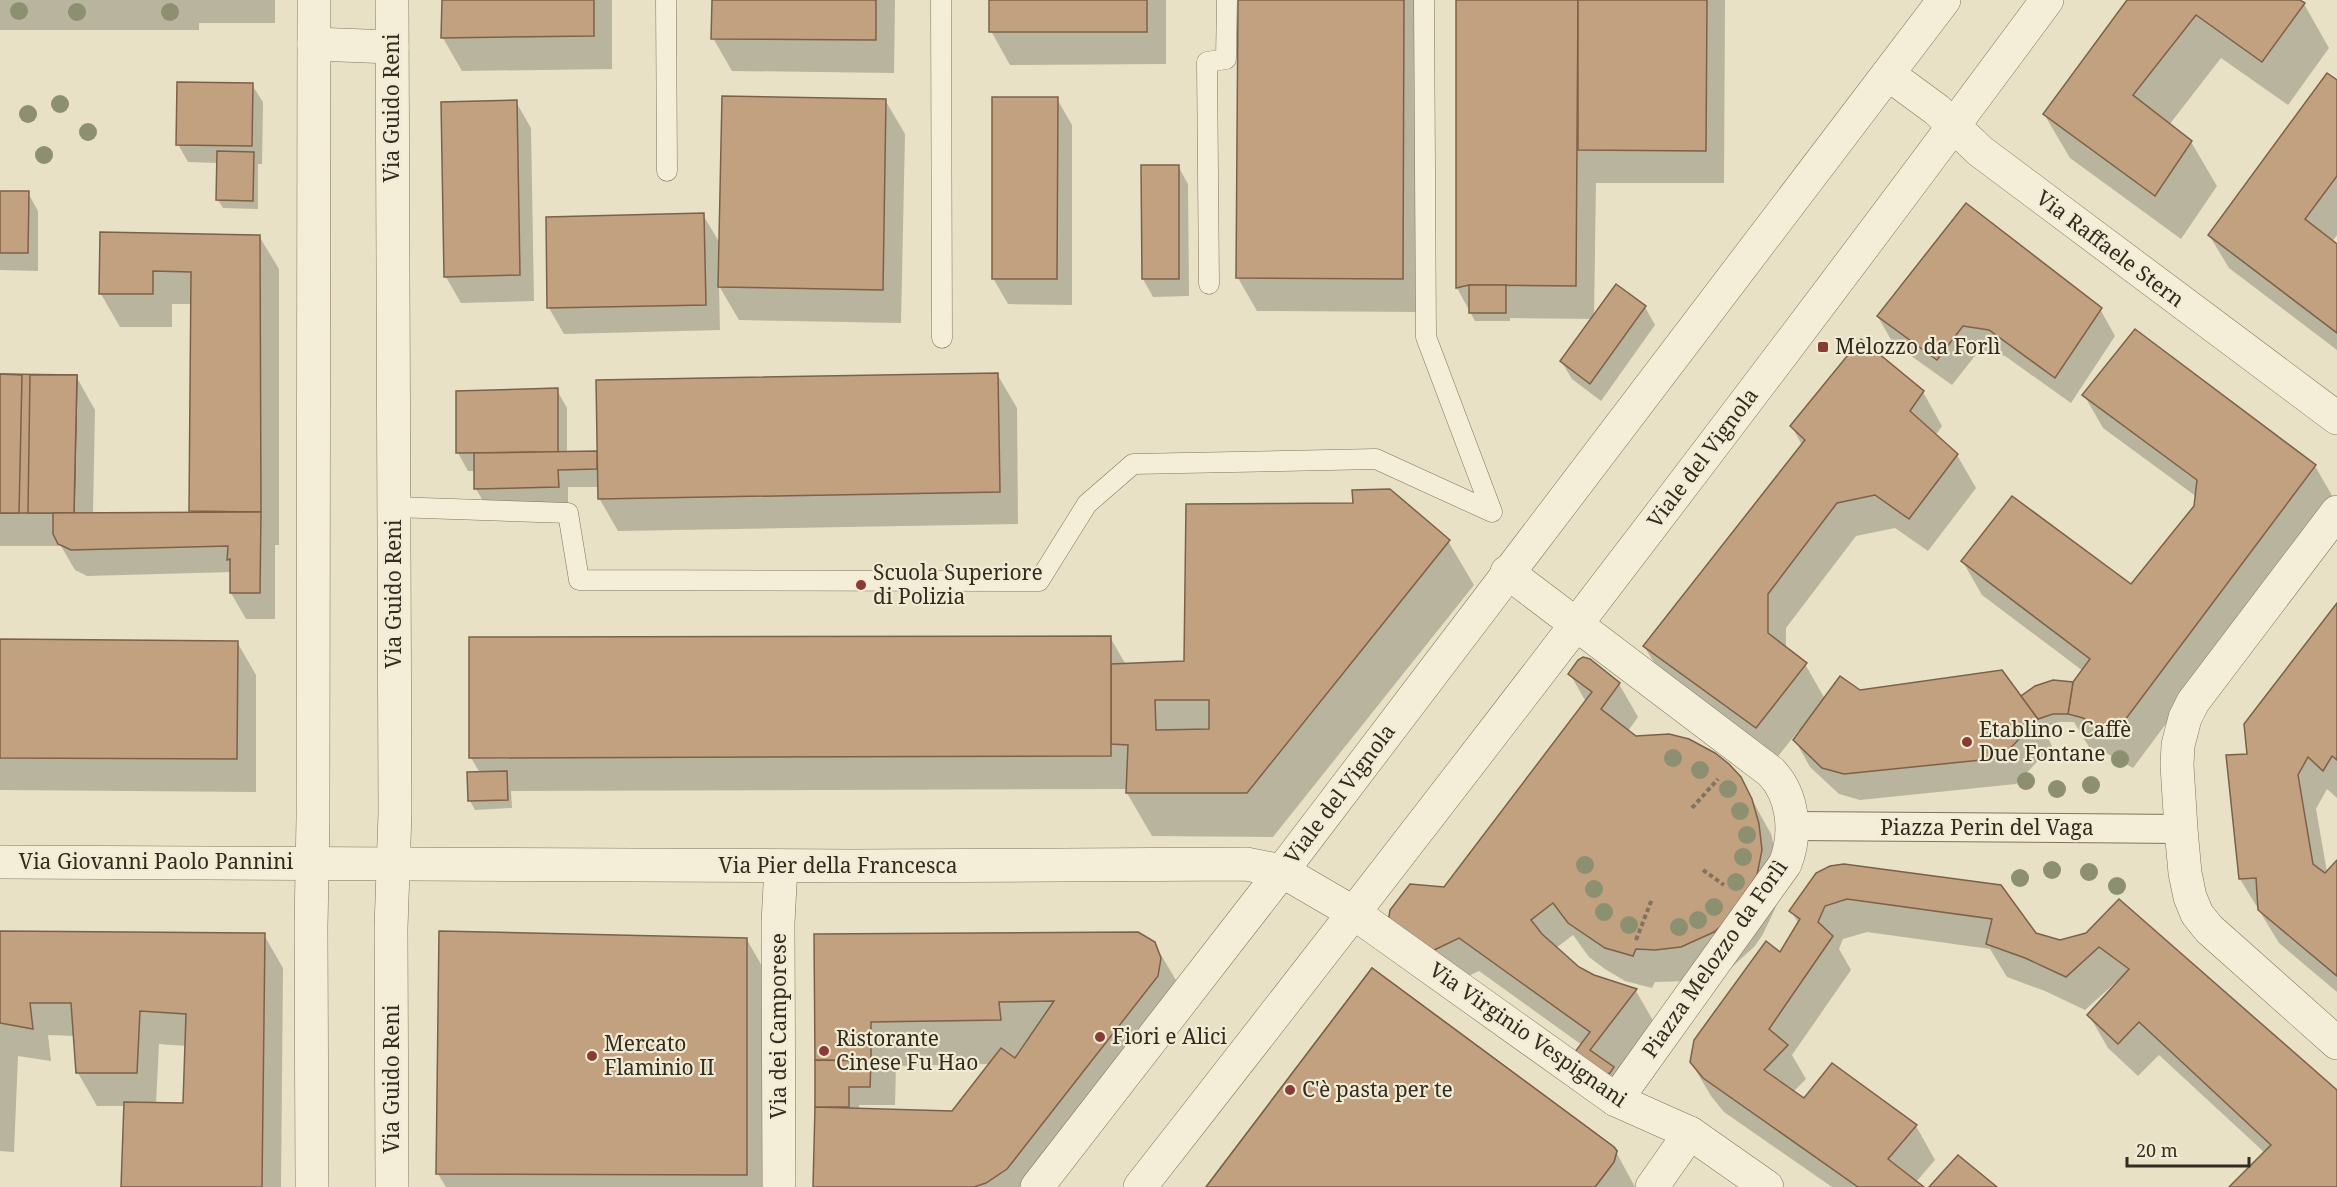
<svg xmlns="http://www.w3.org/2000/svg" width="2337" height="1187" viewBox="0 0 2337 1187" font-family="'Noto Serif',serif">
<style>
.shadow{fill:#0003;fill-rule:evenodd}
.building{fill:#c2a180;stroke:#7d6147;stroke-width:1.5;fill-rule:evenodd}
.lines{fill:none;stroke-linecap:round;stroke-linejoin:round}
.service-casing{stroke:#81745e;stroke-width:21}
.pedestrian-casing{stroke:#81745e;stroke-width:30}
.minor-casing{stroke:#81745e;stroke-width:34}
.path{stroke:#81745e;stroke-width:4;stroke-dasharray:4.5 3;stroke-linecap:butt}
.service{stroke:#f4eed8;stroke-width:20}
.pedestrian{stroke:#f4eed8;stroke-width:28}
.minor{stroke:#f4eed8;stroke-width:33}
.tree{fill:#8c9070}
.poi-dot{fill:#893c35;stroke:#f1ebd4;stroke-width:2}
.labels{text-anchor:middle;stroke-width:4.5;stroke-linejoin:round;paint-order:stroke}
.street-label{font-size:21px;fill:#332b20;stroke:#f1ebd4}
.poi-label{font-size:21px;fill:#332b20;stroke:#f1ebd4;text-anchor:start}
</style>
<rect width="100%" height="100%" fill="#e8e1c6"/>
<!-- shadow -->
<g class="shadow">
<path d="M 0,0 L 275,0 L 275,23 L 199,23 L 199,30 L 0,30 Z"/>
<path d="M 443,0 L 612,0 L 612,69 L 462,71 L 443,38 Z"/>
<path d="M 713,0 L 895,0 L 894,73 L 732,71 L 713,38 Z"/>
<path d="M 991,0 L 1166,0 L 1166,64 L 1010,65 L 991,31 Z"/>
<path d="M 1239,0 L 1422,0 L 1421,312 L 1257,311 L 1238,278 Z"/>
<path d="M 1458,0 L 1725,0 L 1724,183 L 1596,183 L 1594,317 L 1645,307 L 1655,325 L 1601,401 L 1572,379 L 1561,361 L 1593,319 L 1510,318 L 1510,321 L 1475,321 L 1457,288 Z"/>
<path d="M 2129,0 L 2298,0 L 2304,4 L 2329,48 L 2288,105 L 2221,58 L 2169,125 L 2191,142 L 2217,186 L 2181,239 L 2070,158 L 2044,114 Z"/>
<path d="M 2337,82 L 2337,235 L 2332,242 L 2337,246 L 2337,350 L 2229,268 L 2209,235 Z"/>
<path d="M 252,85 L 263,102 L 262,164 L 258,164 L 258,209 L 223,208 L 218,200 L 218,163 L 188,162 L 178,144 Z"/>
<path d="M 1057,99 L 1072,125 L 1072,305 L 1008,304 L 993,278 Z"/>
<path d="M 885,100 L 905,134 L 901,323 L 739,320 L 719,286 L 720,330 L 564,334 L 549,308 L 703,215 L 721,245 Z"/>
<path d="M 516,102 L 531,128 L 534,301 L 461,303 L 446,277 Z"/>
<path d="M 1178,166 L 1188,184 L 1189,296 L 1153,297 L 1143,279 Z"/>
<path d="M 0,193 L 28,193 L 38,211 L 38,271 L 0,270 Z"/>
<path d="M 102,234 L 259,236 L 279,269 L 279,545 L 275,545 L 275,619 L 246,619 L 231,593 L 232,572 L 87,576 L 75,570 L 61,546 L 0,546 L 0,376 L 76,376 L 95,410 L 93,514 L 193,514 L 191,510 L 192,304 L 172,304 L 172,327 L 120,327 L 101,294 Z"/>
<path d="M 2100,309 L 2115,336 L 2071,403 L 2005,356 L 1978,352 L 1952,385 L 1893,343 L 1878,317 Z"/>
<path d="M 997,374 L 1017,408 L 1018,524 L 618,531 L 599,498 L 599,487 L 568,487 L 568,505 L 486,506 L 476,489 L 476,471 L 468,471 L 458,453 L 557,390 L 567,408 L 567,453 L 596,452 L 598,456 Z"/>
<path d="M 1923,392 L 1942,426 L 1935,436 L 1957,455 L 1976,488 L 1928,551 L 1895,528 L 1856,536 L 1786,628 L 1786,649 L 1805,664 L 1825,699 L 1860,692 L 2021,697 L 2072,683 L 2083,671 L 1982,595 L 1963,562 L 2131,586 L 2196,506 L 2197,497 L 2103,428 L 2084,395 L 2315,466 L 2334,499 L 2133,768 L 2103,751 L 2089,747 L 2074,722 L 2059,722 L 2044,727 L 2040,722 L 2052,746 L 2016,784 L 1860,800 L 1839,794 L 1810,767 L 1795,740 L 1801,732 L 1799,730 L 1775,760 L 1664,679 L 1644,646 L 1802,445 L 1792,427 Z"/>
<path d="M 1448,541 L 1474,585 L 1273,837 L 1152,836 L 1127,793 L 1127,789 L 511,791 L 512,808 L 475,810 L 470,801 L 469,774 L 480,773 L 471,758 L 1110,637 L 1126,665 L 1186,663 Z"/>
<path d="M 2337,605 L 2337,798 L 2327,789 L 2316,809 L 2327,872 L 2337,862 L 2337,992 L 2279,943 L 2240,879 L 2249,756 Z"/>
<path d="M 0,641 L 237,642 L 256,675 L 256,792 L 0,790 Z"/>
<path d="M 1570,674 L 1619,684 L 1638,717 L 1628,731 L 1636,737 L 1740,778 L 1771,834 L 1777,858 L 1780,884 L 1775,909 L 1763,934 L 1755,946 L 1733,966 L 1722,972 L 1691,981 L 1655,982 L 1652,988 L 1625,981 L 1605,969 L 1589,957 L 1573,935 L 1556,948 L 1578,968 L 1594,977 L 1636,991 L 1655,1024 L 1624,1109 L 1582,1045 L 1479,971 L 1448,986 L 1413,962 L 1445,888 L 1586,702 Z"/>
<path d="M 1844,866 L 2060,942 L 2086,935 L 2337,1092 L 2337,1187 L 2231,1187 L 2265,1153 L 2159,1055 L 2138,1076 L 2108,1048 L 2089,1015 L 2117,984 L 2115,983 L 2085,1010 L 2045,991 L 2007,977 L 1990,949 L 1867,932 L 1843,939 L 1839,949 L 1851,970 L 1792,1055 L 1806,1079 L 1793,1092 L 1804,1100 L 1832,1065 L 1916,1126 L 1935,1160 L 1916,1182 L 1922,1187 L 1832,1187 L 1724,1112 L 1711,1096 L 1691,1062 L 1781,954 L 1799,924 L 1791,911 Z"/>
<path d="M 0,933 L 264,935 L 283,968 L 281,1187 L 122,1187 L 125,1106 L 97,1106 L 78,1073 L 75,1036 L 48,1035 L 51,1061 L 18,1056 L 14,1152 L 0,1151 ZM 159,1044 L 187,1046 L 185,1104 L 156,1104 Z"/>
<path d="M 816,936 L 1154,943 L 1180,987 L 1052,1187 L 814,1187 ZM 990,1064 L 953,1113 L 859,1110 L 859,1105 L 895,1105 L 896,1066 Z"/>
<path d="M 747,940 L 766,973 L 765,1187 L 446,1187 L 438,1174 Z"/>
<path d="M 1616,1152 L 1635,1187 L 1208,1187 Z"/>
</g>
<!-- building -->
<g class="building">
<path d="M 442,0 L 594,0 L 594,36 L 441,38 Z"/>
<path d="M 712,0 L 876,0 L 876,40 L 711,39 Z"/>
<rect x="989" y="0" width="158" height="32"/>
<path d="M 1238,0 L 1404,0 L 1403,279 L 1236,278 Z"/>
<path d="M 1456,0 L 1578,0 L 1576,286 L 1469,285 L 1456,288 Z"/>
<path d="M 1578,0 L 1707,0 L 1706,151 L 1578,150 Z"/>
<path d="M 2127,0 L 2300,0 L 2305,3 L 2262,62 L 2196,15 L 2133,95 L 2192,141 L 2155,196 L 2043,114 Z"/>
<path d="M 2327,73 L 2337,80 L 2337,176 L 2305,219 L 2337,244 L 2337,333 L 2208,235 Z"/>
<path d="M 177,82 L 253,83 L 252,146 L 176,145 Z"/>
<path d="M 722,96 L 886,99 L 883,290 L 718,287 Z"/>
<path d="M 992,97 L 1058,97 L 1057,279 L 992,279 Z"/>
<path d="M 517,100 L 520,275 L 444,277 L 441,102 Z"/>
<path d="M 217,151 L 254,152 L 253,201 L 216,200 Z"/>
<path d="M 1141,165 L 1179,165 L 1179,279 L 1142,279 Z"/>
<path d="M 0,191 L 29,191 L 28,253 L 0,253 Z"/>
<path d="M 1966,203 L 2102,308 L 2055,378 L 1989,330 L 1963,326 L 1937,360 L 1877,316 Z"/>
<path d="M 704,213 L 706,305 L 547,308 L 546,217 Z"/>
<path d="M 100,232 L 260,235 L 261,512 L 189,511 L 191,272 L 153,271 L 153,294 L 99,294 Z"/>
<path d="M 1616,284 L 1646,306 L 1590,384 L 1560,361 Z"/>
<rect x="1469" y="285" width="37" height="28"/>
<path d="M 2135,329 L 2316,465 L 2113,736 L 2083,718 L 2068,714 L 2073,682 L 2090,659 L 1961,561 L 2012,496 L 2131,584 L 2194,506 L 2197,480 L 2082,395 Z"/>
<path d="M 1861,339 L 1924,391 L 1910,411 L 1958,454 L 1909,519 L 1875,495 L 1837,503 L 1768,594 L 1768,633 L 1807,663 L 1756,728 L 1643,646 L 1805,440 L 1790,426 Z"/>
<path d="M 998,373 L 1000,492 L 598,499 L 596,380 Z"/>
<path d="M 0,374 L 77,375 L 74,513 L 0,513 Z"/>
<path d="M 0,374 L 22,375 L 19,513 L 0,513 Z"/>
<path d="M 30,375 L 77,375 L 74,513 L 28,513 Z"/>
<path d="M 558,388 L 558,452 L 456,453 L 456,391 Z"/>
<path d="M 597,451 L 597,469 L 558,470 L 559,487 L 474,489 L 474,453 Z"/>
<path d="M 1390,489 L 1450,540 L 1247,793 L 1126,793 L 1128,745 L 1111,744 L 1111,664 L 1184,661 L 1186,504 L 1353,503 L 1352,490 ZM 1155,700 L 1209,700 L 1209,729 L 1156,730 Z"/>
<path d="M 261,512 L 260,593 L 230,593 L 230,559 L 227,560 L 228,546 L 71,550 L 58,544 L 53,534 L 53,513 Z"/>
<path d="M 2337,603 L 2337,760 L 2332,756 L 2323,771 L 2308,757 L 2298,775 L 2313,864 L 2325,873 L 2337,860 L 2337,976 L 2258,910 L 2256,878 L 2239,879 L 2226,755 L 2247,754 L 2244,724 Z"/>
<path d="M 1111,636 L 1111,756 L 469,758 L 469,637 Z"/>
<path d="M 0,639 L 238,641 L 237,759 L 0,758 Z"/>
<path d="M 1583,657 L 1590,659 L 1620,683 L 1601,709 L 1636,736 L 1669,734 L 1689,739 L 1715,753 L 1729,764 L 1741,777 L 1752,799 L 1759,824 L 1762,850 L 1757,875 L 1728,920 L 1714,932 L 1681,947 L 1655,950 L 1636,949 L 1633,956 L 1605,948 L 1568,923 L 1553,903 L 1531,920 L 1542,934 L 1579,967 L 1594,975 L 1637,989 L 1590,1050 L 1614,1067 L 1610,1073 L 1605,1076 L 1572,1056 L 1590,1032 L 1459,938 L 1428,953 L 1388,922 L 1390,910 L 1410,884 L 1444,887 L 1592,692 L 1568,674 L 1578,660 Z"/>
<path d="M 2002,670 L 2038,719 L 2001,758 L 1844,774 L 1822,768 L 1793,740 L 1840,676 L 1860,690 Z"/>
<path d="M 2053,680 L 2073,682 L 2068,714 L 2053,714 L 2038,719 L 2021,696 L 2035,686 Z"/>
<path d="M 507,771 L 508,800 L 468,801 L 467,772 Z"/>
<path d="M 1844,864 L 2001,885 L 2036,933 L 2060,940 L 2086,933 L 2119,899 L 2337,1090 L 2337,1187 L 2229,1187 L 2271,1145 L 2139,1022 L 2118,1044 L 2087,1015 L 2129,969 L 2099,947 L 2066,977 L 2025,958 L 1986,944 L 1992,919 L 1847,899 L 1825,906 L 1818,922 L 1833,936 L 1769,1029 L 1788,1045 L 1764,1070 L 1804,1098 L 1832,1063 L 1917,1125 L 1888,1159 L 1924,1187 L 1858,1187 L 1703,1078 L 1690,1062 L 1694,1040 L 1766,941 L 1780,952 L 1800,919 L 1789,911 L 1816,873 L 1830,866 Z"/>
<path d="M 0,931 L 265,933 L 262,1187 L 121,1187 L 124,1102 L 183,1103 L 186,1014 L 140,1011 L 137,1073 L 76,1073 L 71,1003 L 30,1003 L 33,1029 L 0,1023 Z"/>
<path d="M 439,931 L 747,938 L 747,1175 L 436,1174 Z"/>
<path d="M 1138,932 L 1155,942 L 1161,958 L 1158,976 L 1007,1169 L 986,1183 L 974,1187 L 813,1187 L 815,1107 L 952,1111 L 1001,1048 L 1015,1058 L 1054,1001 L 999,1002 L 1001,1020 L 871,1022 L 871,1061 L 815,1060 L 814,934 Z"/>
<path d="M 1372,968 L 1614,1147 L 1617,1151 L 1614,1162 L 1595,1187 L 1500,1187 L 1511,1172 L 1383,1082 L 1306,1187 L 1206,1187 Z"/>
<path d="M 1372,968 L 1614,1147 L 1617,1151 L 1614,1162 L 1595,1187 L 1206,1187 Z"/>
<path d="M 815,1060 L 871,1061 L 870,1087 L 849,1087 L 849,1107 L 815,1107 Z"/>
<path d="M 1958,1155 L 1997,1187 L 1929,1187 Z"/>
</g>
<g class="lines">
<!-- service casing -->
<g class="service-casing">
<g id="service">
<path d="M 666,0 L 667,171"/>
<path d="M 941,0 L 942,338"/>
<path d="M 1209,284 L 1207,62 L 1226,59 L 1227,0"/>
<path d="M 394,507 L 568,513 L 579,580 L 1039,581 L 1087,504 L 1133,464 L 1376,459 L 1492,512 L 1426,337 L 1424,0"/>
</g>
</g>
<!-- pedestrian casing -->
<g class="pedestrian-casing">
<path id="pedestrian" d="M 1793,826 L 2181,829"/>
</g>
<!-- minor casing -->
<g class="minor-casing">
<g id="minor">
<path d="M 314,44 L 392,47"/>
<path d="M 1888,74 L 1937,110 L 1980,151 L 2337,418"/>
<path d="M 2337,512 L 2193,702 L 2185,718 L 2178,745 L 2177,765 L 2181,829 L 2185,873 L 2190,897 L 2197,914 L 2209,929 L 2337,1043"/>
<path d="M 1507,572 L 1771,772 C 1794,796 1797,834 1785,864 L 1616,1100"/>
<path d="M 0,862 L 850,866 L 1246,864 L 1282,871 L 1354,913 L 1616,1100 L 1690,1133 L 1767,1187"/>
<path d="M 312,1187 L 311,927 L 313,818 L 314,0"/>
<path d="M 392,1187 L 391,928 L 395,813 L 392,0"/>
<path d="M 779,1187 L 778,923 L 781,866"/>
<path d="M 1037,1187 L 1282,871 L 1944,0"/>
<path d="M 1140,1187 C 1447,795 1751,400 2047,0"/>
<path d="M 1652,1187 L 1690,1133"/>
</g>
</g>
<!-- path -->
<g class="path">
<path d="M 1692,808 L 1718,779"/>
<path d="M 1703,870 L 1724,885"/>
<path d="M 1636,940 L 1652,899"/>
</g>
<!-- service -->
<use href="#service" class="service"/>
<!-- pedestrian -->
<use href="#pedestrian" class="pedestrian"/>
<!-- minor -->
<use href="#minor" class="minor"/>
</g>
<!-- trees -->
<g class="tree">
<circle cx="19" cy="11" r="9"/>
<circle cx="77" cy="12" r="9"/>
<circle cx="170" cy="12" r="9"/>
<circle cx="60" cy="104" r="9"/>
<circle cx="28" cy="114" r="9"/>
<circle cx="88" cy="132" r="9"/>
<circle cx="44" cy="155" r="9"/>
<circle cx="1673" cy="758" r="9"/>
<circle cx="2120" cy="759" r="9"/>
<circle cx="1700" cy="770" r="9"/>
<circle cx="2026" cy="781" r="9"/>
<circle cx="2091" cy="785" r="9"/>
<circle cx="1728" cy="789" r="9"/>
<circle cx="2057" cy="789" r="9"/>
<circle cx="1740" cy="811" r="9"/>
<circle cx="1747" cy="835" r="9"/>
<circle cx="1743" cy="857" r="9"/>
<circle cx="1585" cy="865" r="9"/>
<circle cx="2052" cy="870" r="9"/>
<circle cx="2089" cy="872" r="9"/>
<circle cx="2020" cy="878" r="9"/>
<circle cx="1736" cy="882" r="9"/>
<circle cx="2117" cy="886" r="9"/>
<circle cx="1594" cy="889" r="9"/>
<circle cx="1714" cy="907" r="9"/>
<circle cx="1604" cy="912" r="9"/>
<circle cx="1698" cy="920" r="9"/>
<circle cx="1629" cy="925" r="9"/>
<circle cx="1679" cy="927" r="9"/>
</g>
<!-- markers -->
<g class="poi-dot">
<rect x="1817" y="341" width="12" height="12" rx="3"/>
<circle cx="861" cy="585" r="6"/>
<circle cx="1967" cy="742" r="6"/>
<circle cx="1100" cy="1037" r="6"/>
<circle cx="824" cy="1051" r="6"/>
<circle cx="592" cy="1056" r="6"/>
<circle cx="1290" cy="1090" r="6"/>
</g>
<g class="labels">
<!-- street labels -->
<g class="street-label">
<text transform="translate(392 108) rotate(-90)" y="7">Via Guido Reni</text>
<text transform="translate(2110 249) rotate(37)" y="7">Via Raffaele Stern</text>
<text transform="translate(1703 458) rotate(-53)" y="7">Viale del Vignola</text>
<text transform="translate(394 594) rotate(-90)" y="7">Via Guido Reni</text>
<text transform="translate(1340 794) rotate(-53)" y="7">Viale del Vignola</text>
<text x="1987" y="835">Piazza Perin del Vaga</text>
<text x="156" y="869">Via Giovanni Paolo Pannini</text>
<text x="838" y="873">Via Pier della Francesca</text>
<text transform="translate(1715 959) rotate(-55)" y="7">Piazza Melozzo da Forlì</text>
<text transform="translate(779 1026) rotate(-90)" y="7">Via dei Camporese</text>
<text transform="translate(1528 1035) rotate(35)" y="7">Via Virginio Vespignani</text>
<text transform="translate(392 1079) rotate(-90)" y="7">Via Guido Reni</text>
</g>
<!-- poi labels -->
<g class="poi-label">
<text x="1835" y="354">Melozzo da Forlì</text>
<text x="873" y="580">Scuola Superiore<tspan x="873" dy="24">di Polizia</tspan></text>
<text x="1979" y="737">Etablino - Caffè<tspan x="1979" dy="24">Due Fontane</tspan></text>
<text x="1112" y="1044">Fiori e Alici</text>
<text x="836" y="1046">Ristorante<tspan x="836" dy="24">Cinese Fu Hao</tspan></text>
<text x="604" y="1051">Mercato<tspan x="604" dy="24">Flaminio II</tspan></text>
<text x="1302" y="1097">C'è pasta per te</text>
</g>
</g>
<!-- scale -->
<path d="M2127 1157v9h122v-9" fill="none" stroke="#332b20" stroke-width="3"/>
<text x="2136" y="1157" font-size="18" fill="#332b20" stroke="#f1ebd4" stroke-width="4.5" paint-order="stroke">20 m</text>
</svg>
